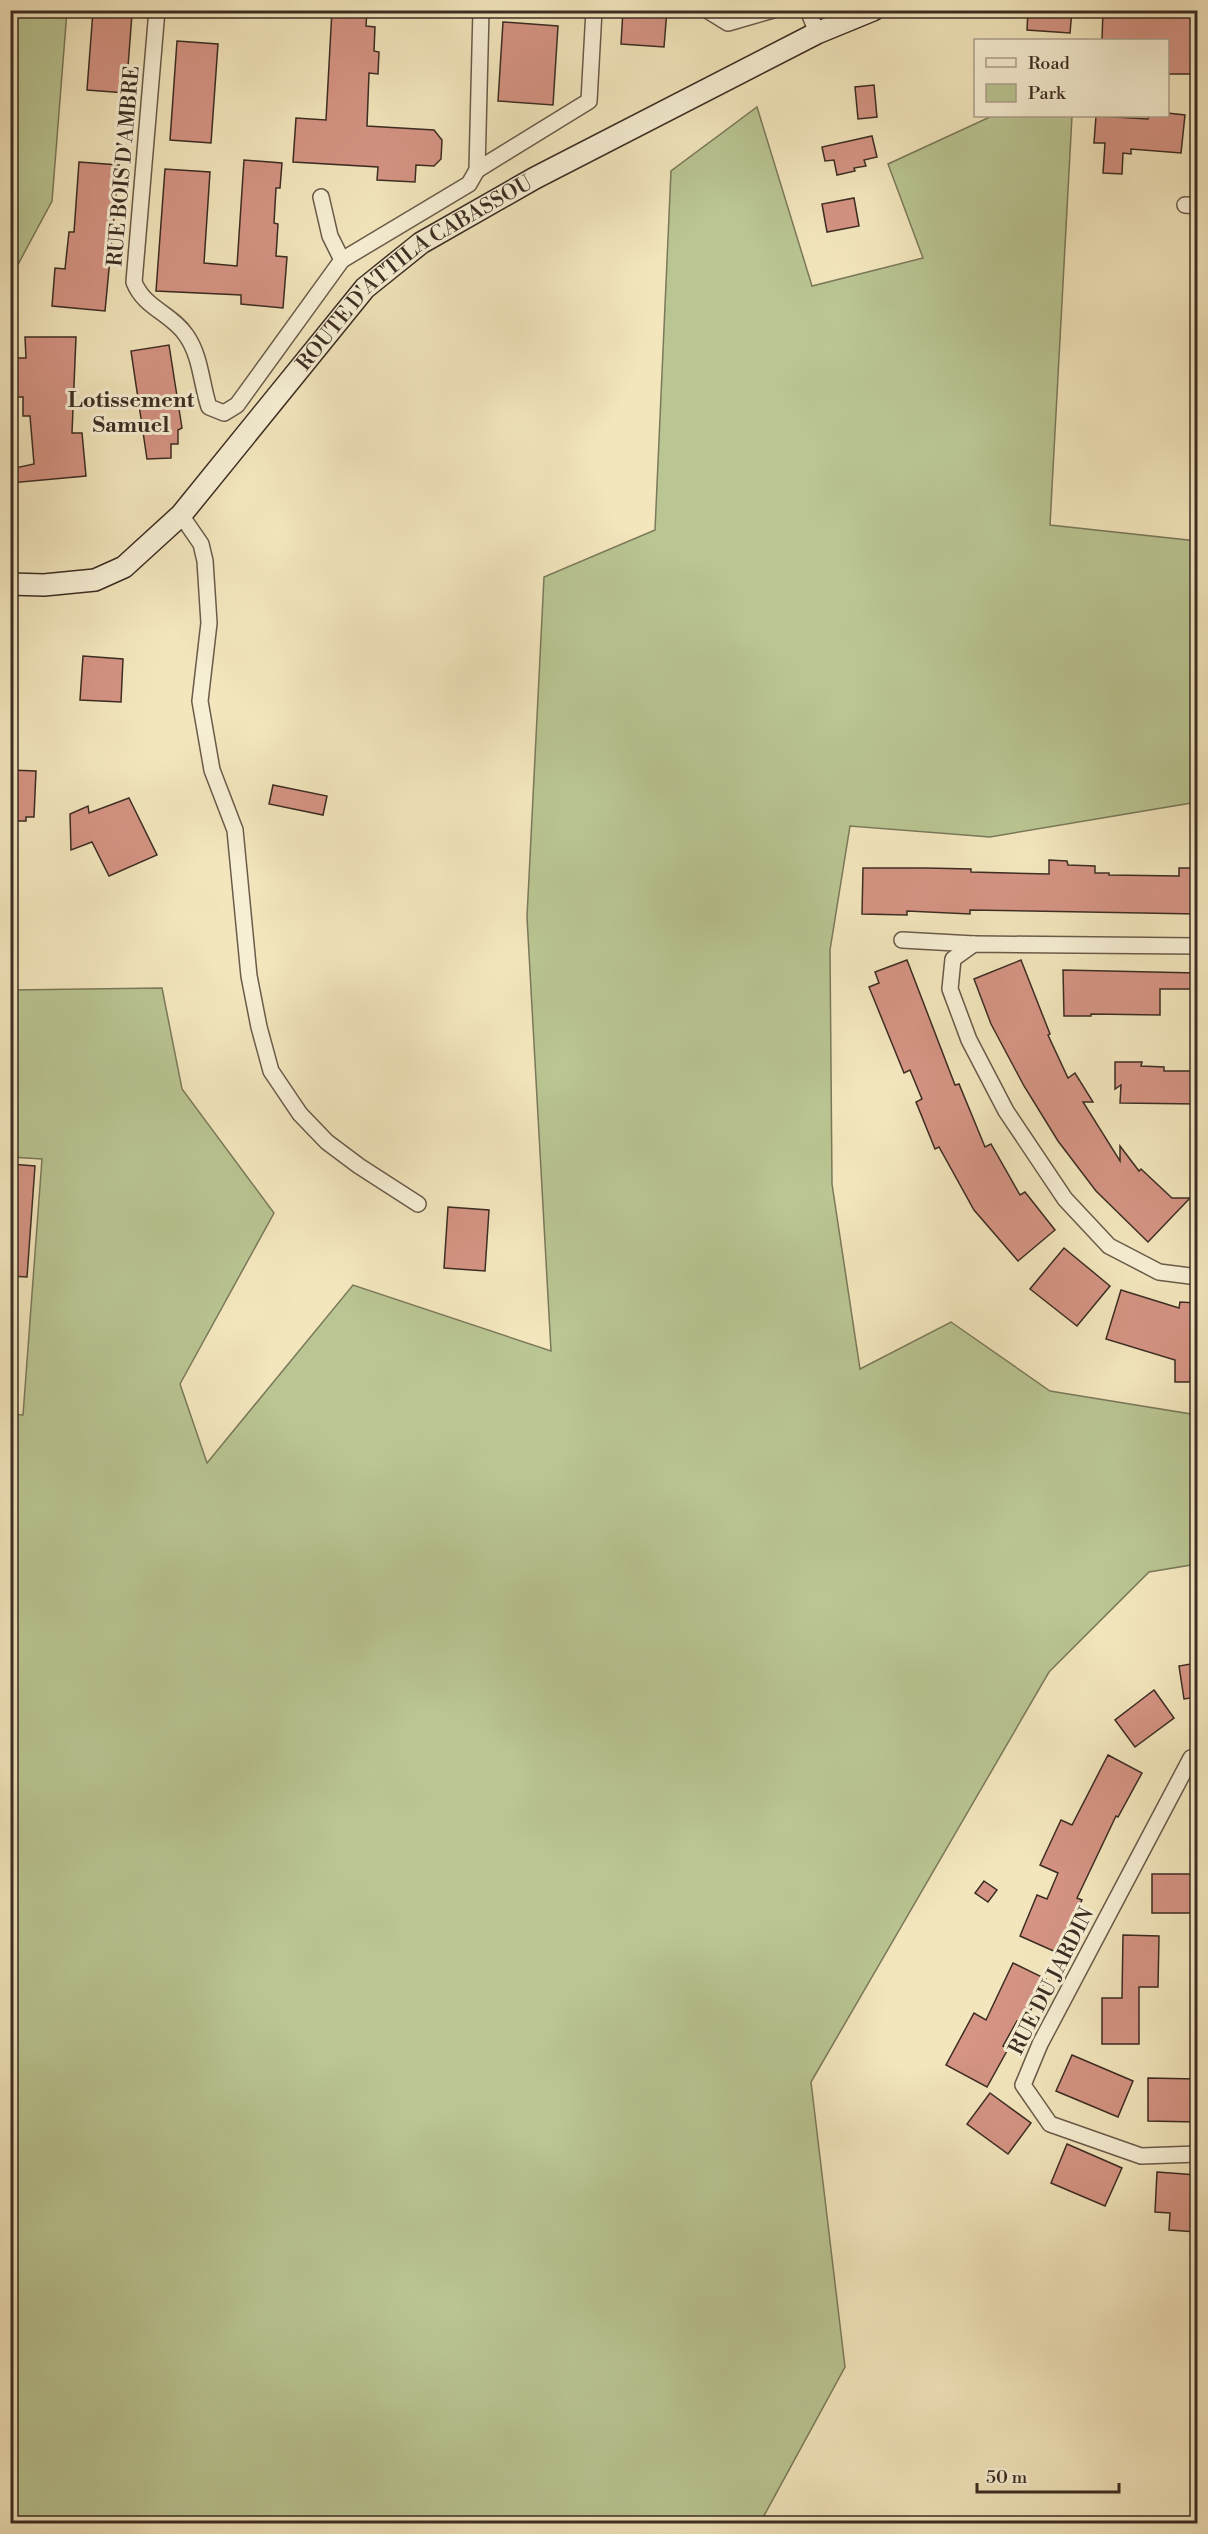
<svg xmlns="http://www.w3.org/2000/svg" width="1208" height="2534" viewBox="0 0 1208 2534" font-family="'Libre Bodoni',serif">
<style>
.green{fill:#b9c592;stroke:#7a795a;stroke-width:1.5}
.building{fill:#d59484;stroke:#3c2d23;stroke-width:1.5}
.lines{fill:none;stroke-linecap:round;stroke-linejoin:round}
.street-casing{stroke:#6a5b4a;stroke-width:18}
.secondary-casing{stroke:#3c2d23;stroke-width:24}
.street{stroke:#f7efd4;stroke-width:15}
.secondary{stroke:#f7efd4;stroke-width:21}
.labels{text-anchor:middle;stroke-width:6;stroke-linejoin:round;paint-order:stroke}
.street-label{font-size:21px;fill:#3c2d23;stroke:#f7efd4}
.neighbourhood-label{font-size:22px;font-weight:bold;fill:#3c2d23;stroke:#f7efd4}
</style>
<rect width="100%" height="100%" fill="#f3e6bd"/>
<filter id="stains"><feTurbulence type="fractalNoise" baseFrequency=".00333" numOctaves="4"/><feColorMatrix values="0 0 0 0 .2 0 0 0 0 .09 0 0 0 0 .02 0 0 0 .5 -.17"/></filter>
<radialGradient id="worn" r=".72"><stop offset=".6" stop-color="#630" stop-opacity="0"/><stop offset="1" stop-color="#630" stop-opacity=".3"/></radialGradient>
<!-- green -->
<g class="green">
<path d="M 10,11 L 67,11 L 52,201 L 15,270 L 10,266 Z"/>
<path d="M 757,107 L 812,286 L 923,258 L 888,164 L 992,116 L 1072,116 L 1050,525 L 1197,541 L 1197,802 L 990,837 L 850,826 L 830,950 L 832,1184 L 860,1369 L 951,1322 L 1050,1391 L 1197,1415 L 1197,1564 L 1149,1572 L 1049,1672 L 811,2082 L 845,2367 L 760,2523 L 11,2523 L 10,1414 L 23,1415 L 42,1159 L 11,1157 L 11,990 L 162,988 L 182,1089 L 274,1213 L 180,1384 L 207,1463 L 353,1285 L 551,1351 L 527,917 L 544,577 L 655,530 L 671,171 Z"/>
</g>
<!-- building -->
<g class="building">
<path d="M 332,10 L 367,10 L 366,26 L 375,27 L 374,51 L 379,52 L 378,74 L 369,73 L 367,126 L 434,130 L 442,140 L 441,159 L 434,166 L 416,165 L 415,182 L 377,180 L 378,167 L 293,162 L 296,118 L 326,120 Z"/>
<path d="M 623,10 L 667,10 L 664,47 L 621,44 Z"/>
<path d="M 1028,10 L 1072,10 L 1070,33 L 1027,30 Z"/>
<path d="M 1103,10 L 1197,10 L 1197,74 L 1167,74 L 1167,40 L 1102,40 Z"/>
<path d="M 93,11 L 132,14 L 126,93 L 87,90 Z"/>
<path d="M 503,22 L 558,26 L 553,105 L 498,101 Z"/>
<path d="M 177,41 L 218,44 L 211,143 L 170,140 Z"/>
<path d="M 874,85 L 877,117 L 858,119 L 855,87 Z"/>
<path d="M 1167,113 L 1185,115 L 1181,153 L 1131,149 L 1131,154 L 1123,153 L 1122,174 L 1103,173 L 1105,143 L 1094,143 L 1096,116 L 1148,119 L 1149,116 L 1167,116 Z"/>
<path d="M 872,136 L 877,157 L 864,160 L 866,166 L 854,168 L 855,171 L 837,175 L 834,160 L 825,161 L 822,147 Z"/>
<path d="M 244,160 L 282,163 L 280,188 L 276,188 L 274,223 L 278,224 L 276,256 L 287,257 L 283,308 L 241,304 L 241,295 L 156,291 L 165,169 L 210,172 L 204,263 L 237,266 Z"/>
<path d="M 79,162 L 119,165 L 105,311 L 52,306 L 55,268 L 65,269 L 69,232 L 74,232 Z"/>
<path d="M 854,198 L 859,226 L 827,232 L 822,204 Z"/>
<path d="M 25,337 L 76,337 L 72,433 L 82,433 L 86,476 L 10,483 L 10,469 L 34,464 L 30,416 L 23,416 L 23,397 L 11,397 L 11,358 L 26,358 Z"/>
<path d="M 169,345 L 182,428 L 178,430 L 178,444 L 171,444 L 171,458 L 147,459 L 131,351 Z"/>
<path d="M 83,656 L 123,659 L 121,702 L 80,700 Z"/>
<path d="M 10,770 L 36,771 L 34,817 L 26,817 L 26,821 L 10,821 Z"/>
<path d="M 273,785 L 327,796 L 323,815 L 269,804 Z"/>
<path d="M 129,798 L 157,855 L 109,876 L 92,842 L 71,850 L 70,814 L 88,806 L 89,813 Z"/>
<path d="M 1049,860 L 1067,861 L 1068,865 L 1095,866 L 1095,873 L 1109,873 L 1109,875 L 1179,876 L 1179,868 L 1197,868 L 1197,914 L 970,910 L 970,914 L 907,911 L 907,915 L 862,914 L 863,868 L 926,868 L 971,869 L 971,872 L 1049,874 Z"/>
<path d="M 907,960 L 955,1085 L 959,1084 L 985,1147 L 991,1144 L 1020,1195 L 1025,1192 L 1055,1230 L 1018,1261 L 974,1210 L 939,1147 L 935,1149 L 916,1102 L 922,1099 L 910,1070 L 904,1073 L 869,987 L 879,983 L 875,972 Z"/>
<path d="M 1021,960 L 1050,1034 L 1048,1035 L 1068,1078 L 1075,1073 L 1093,1102 L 1083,1102 L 1120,1161 L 1120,1146 L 1139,1171 L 1141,1169 L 1172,1198 L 1190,1198 L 1148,1242 L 1096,1191 L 1058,1141 L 1024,1086 L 991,1024 L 974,979 Z"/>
<path d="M 1063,970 L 1197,973 L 1197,989 L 1160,989 L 1160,1015 L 1091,1014 L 1091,1016 L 1064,1016 Z"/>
<path d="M 1115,1062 L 1142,1062 L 1141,1066 L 1164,1067 L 1164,1071 L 1197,1071 L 1197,1104 L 1120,1103 L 1121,1085 L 1115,1089 Z"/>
<path d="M 10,1164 L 35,1166 L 27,1277 L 10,1276 Z"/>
<path d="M 448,1207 L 489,1210 L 485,1271 L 444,1268 Z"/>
<path d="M 1064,1248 L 1110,1286 L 1077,1326 L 1030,1289 Z"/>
<path d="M 1121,1290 L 1179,1308 L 1180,1302 L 1197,1303 L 1197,1350 L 1191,1350 L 1190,1382 L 1175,1382 L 1175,1360 L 1106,1339 Z"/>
<path d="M 1197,1663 L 1197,1697 L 1184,1699 L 1179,1666 Z"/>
<path d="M 1154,1690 L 1174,1718 L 1135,1747 L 1115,1720 Z"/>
<path d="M 1108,1755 L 1142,1773 L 1118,1817 L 1116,1816 L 1077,1898 L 1082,1900 L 1058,1953 L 1020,1936 L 1037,1895 L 1047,1899 L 1058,1873 L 1040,1865 L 1061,1820 L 1072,1825 Z"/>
<rect x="1152" y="1874" width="44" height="39"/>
<path d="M 984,1881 L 997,1890 L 988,1902 L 975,1893 Z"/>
<path d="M 1123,1935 L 1159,1936 L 1158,1987 L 1139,1987 L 1139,2044 L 1102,2044 L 1102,1998 L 1122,1998 Z"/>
<path d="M 1013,1963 L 1046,1979 L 1024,2024 L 1017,2021 L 1003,2046 L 1008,2049 L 987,2087 L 946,2065 L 974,2013 L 986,2020 Z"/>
<path d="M 1072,2055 L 1133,2081 L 1118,2117 L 1056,2091 Z"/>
<path d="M 1148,2078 L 1196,2079 L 1196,2122 L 1148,2121 Z"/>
<path d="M 990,2093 L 1031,2123 L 1008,2154 L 967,2124 Z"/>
<path d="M 1067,2144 L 1122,2168 L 1105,2206 L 1051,2183 Z"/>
<path d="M 1157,2172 L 1197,2175 L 1197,2232 L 1169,2230 L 1170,2213 L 1155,2212 Z"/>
</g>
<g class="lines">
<!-- street casing -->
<g class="street-casing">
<g id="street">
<path d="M 157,10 L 134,282 C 144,308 171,313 186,335 C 201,356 201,383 209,407 L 224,413 L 237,405 L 342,260 L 469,184 L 477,170 L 481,10"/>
<path d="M 707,10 L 728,23 L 773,10"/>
<path d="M 808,10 L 817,33"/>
<path d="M 477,170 L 589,101 L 594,10"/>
<path d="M 321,197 L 330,236 L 342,260"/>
<path d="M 1185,205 L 1198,206"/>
<path d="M 181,515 L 201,544 L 205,561 L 209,623 L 200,701 L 212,770 L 235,830 L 249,976 L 259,1027 L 271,1071 L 300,1114 L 327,1142 L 359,1166 L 418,1204"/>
<path d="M 902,940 L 974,944"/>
<path d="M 1198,946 L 974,944 L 953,959 L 950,989 L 969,1040 L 1006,1111 L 1065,1199 L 1109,1246 L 1159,1272 L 1198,1277"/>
<path d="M 1198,1756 L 1191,1758 L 1172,1794 L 1040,2044 L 1023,2085 L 1050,2124 L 1141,2156 L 1198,2154"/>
</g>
</g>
<!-- secondary casing -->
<g class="secondary-casing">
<g id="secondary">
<path id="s1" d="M 10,584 L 44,585 L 95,580 L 124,567 L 181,515 L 365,288 L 421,243 L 535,178 L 817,33 L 873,10"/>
</g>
</g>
<!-- street -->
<use href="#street" class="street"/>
<!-- secondary -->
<use href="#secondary" class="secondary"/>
</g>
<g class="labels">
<!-- street labels -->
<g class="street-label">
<text transform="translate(123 166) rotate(-85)" y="7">RUE BOIS D'AMBRE</text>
<text dy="7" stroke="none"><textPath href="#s1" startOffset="534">ROUTE D'ATTILA CABASSOU</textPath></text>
<text transform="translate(1051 1981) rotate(-63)" y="7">RUE DU JARDIN</text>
</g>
<!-- neighbourhood labels -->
<g class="neighbourhood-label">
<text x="131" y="407">Lotissement<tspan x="131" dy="25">Samuel</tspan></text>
</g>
</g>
<!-- margin -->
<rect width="1208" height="2534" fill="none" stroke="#f3e6bd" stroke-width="36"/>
<rect x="12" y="12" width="1184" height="2510" fill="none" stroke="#3c2d23" stroke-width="3"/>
<rect x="18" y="18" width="1172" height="2498" fill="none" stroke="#3c2d23" stroke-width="1.5"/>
<!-- legend -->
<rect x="974" y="39" width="195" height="78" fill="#f7efd4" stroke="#aca18d" stroke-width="1.5"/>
<rect x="986" y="58" width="30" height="9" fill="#f7efd4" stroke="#aca18d" stroke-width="1.5"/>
<text x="1028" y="69" font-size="18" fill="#3c2d23">Road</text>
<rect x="986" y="84" width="30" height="18" fill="#b9c592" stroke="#aca18d" stroke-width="1.5"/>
<text x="1028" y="99" font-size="18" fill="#3c2d23">Park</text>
<!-- scale -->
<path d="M977 2483v9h142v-9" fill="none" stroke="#3c2d23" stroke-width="3"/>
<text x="986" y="2483" font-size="18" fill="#3c2d23" stroke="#f7efd4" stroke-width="4.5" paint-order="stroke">50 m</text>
<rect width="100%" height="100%" filter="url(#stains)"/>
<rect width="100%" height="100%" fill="url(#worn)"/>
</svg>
